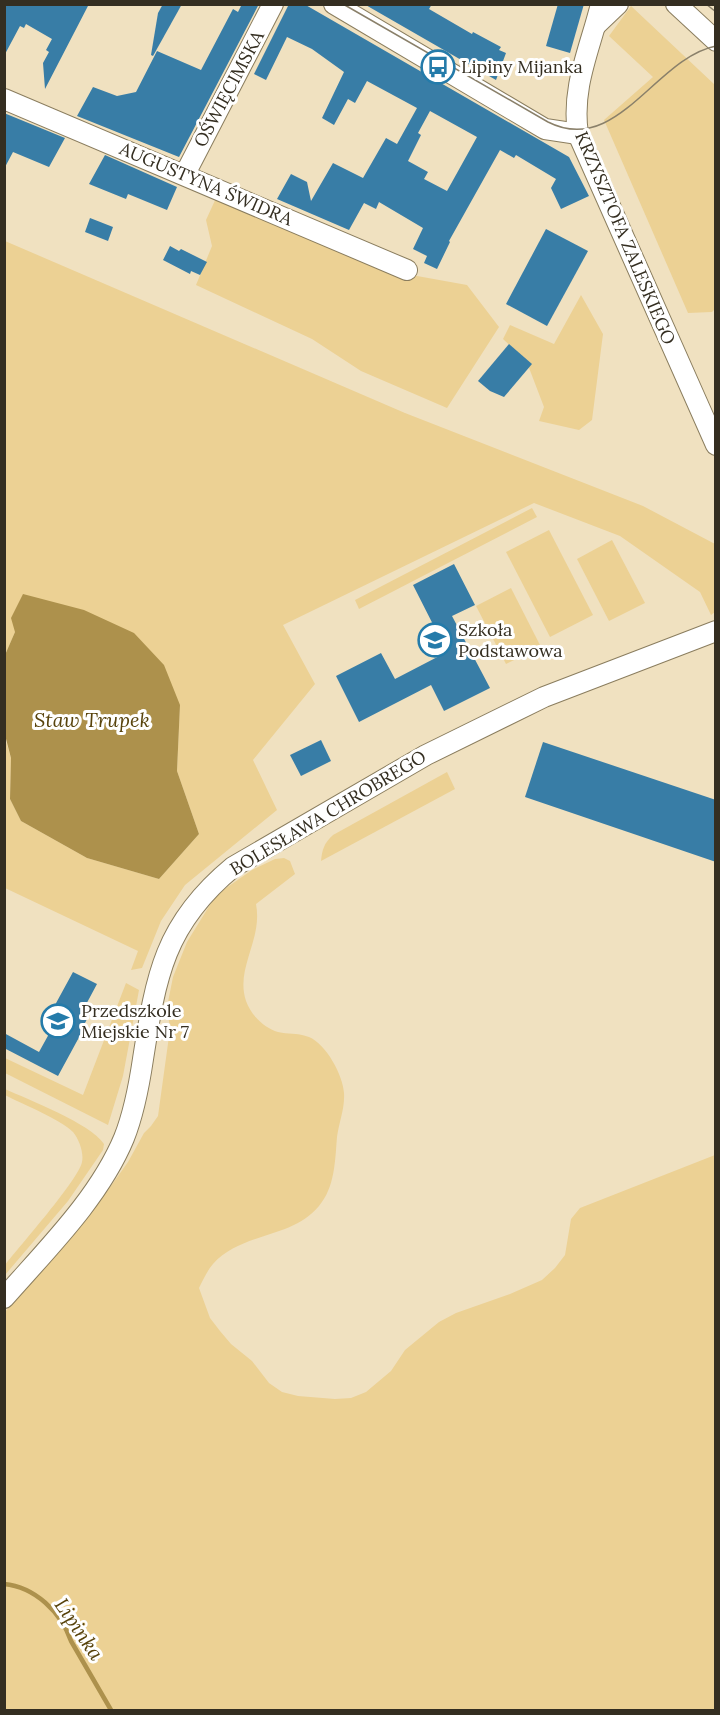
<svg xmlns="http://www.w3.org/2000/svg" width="720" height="1715" viewBox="0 0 720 1715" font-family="Lora,serif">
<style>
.green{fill:#ecd194}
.water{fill:#ad914c}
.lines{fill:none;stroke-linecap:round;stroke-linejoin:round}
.stream{stroke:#ad914c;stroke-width:4.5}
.building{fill:#387da6;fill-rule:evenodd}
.minor-casing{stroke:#8a7d5e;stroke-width:22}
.minor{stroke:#fff;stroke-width:20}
.tram{stroke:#8a806a;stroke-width:1.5}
.labels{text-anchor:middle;stroke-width:6;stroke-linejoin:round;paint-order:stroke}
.poi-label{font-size:18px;fill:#342e21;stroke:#fff;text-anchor:start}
.street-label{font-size:18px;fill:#342e21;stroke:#fff}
.water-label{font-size:20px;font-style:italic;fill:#58430c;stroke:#fff}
</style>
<rect width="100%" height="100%" fill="#f0e1c0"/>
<!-- green -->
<g class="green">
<path d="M 631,6 L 715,85 L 716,308 L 712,312 L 688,313 L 604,120 L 653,77 L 609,36 Z"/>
<path d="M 217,196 L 406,274 L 467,285 L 499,327 L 447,408 L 361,371 L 312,339 L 196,285 L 212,246 L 206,220 Z"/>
<path d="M 5,241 L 405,413 L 643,506 L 715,544 L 715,612 L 711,615 L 700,592 L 620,536 L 534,503 L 283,625 L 315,684 L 253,760 L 277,810 L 185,885 L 161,921 L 142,968 L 131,970 L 138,951 L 5,888 L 4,735 L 11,758 L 10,799 L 21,821 L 87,858 L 159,879 L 199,834 L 177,771 L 180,705 L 15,632 L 5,655 Z"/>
<path d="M 581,295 L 603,334 L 592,420 L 579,430 L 539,421 L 544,407 L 526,360 L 503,339 L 510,325 L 554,344 Z"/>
<path d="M 532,508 L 537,517 L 359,609 L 355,600 Z"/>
<path d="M 549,530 L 593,615 L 550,637 L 506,552 Z"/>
<path d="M 612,540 L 645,603 L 609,621 L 577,559 Z"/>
<path d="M 511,588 L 541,647 L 506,664 L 476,606 Z"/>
<path d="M 447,772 L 455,789 L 321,861 C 322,850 324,843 333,835 Z"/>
<path d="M 284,858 L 290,861 L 295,874 L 256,904 C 263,940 235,968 246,1001 C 251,1015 264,1028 278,1032 C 289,1035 295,1032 309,1037 C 326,1044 343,1075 344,1093 C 345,1108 339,1122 337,1137 C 335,1161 335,1187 319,1206 C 292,1239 241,1232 213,1264 C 207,1271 203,1280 199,1288 L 210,1318 L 220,1331 L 231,1344 L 252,1361 L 269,1383 L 282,1392 L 298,1396 L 335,1399 L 351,1398 L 366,1392 L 391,1371 L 405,1350 L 439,1322 L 456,1313 L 510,1294 L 542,1280 L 555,1268 L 565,1255 L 571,1219 L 580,1208 L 715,1155 L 715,1710 L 5,1710 L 5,1312 L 108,1190 L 128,1162 L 144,1133 L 151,1126 L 158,1116 L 170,1029 L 167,1007 L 173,977 L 187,942 L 216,895 L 252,870 L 275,859 Z"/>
<path d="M 126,983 L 139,990 L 123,1076 L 108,1125 L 5,1073 L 5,1058 L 83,1095 Z"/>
<path d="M 5,1089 C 29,1100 90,1123 104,1144 L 103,1150 L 68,1201 L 5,1275 L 5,1265 C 19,1247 79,1179 82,1162 C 84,1153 79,1139 73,1132 C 60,1119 22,1104 5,1095 Z"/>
</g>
<!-- water -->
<path class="water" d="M 23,594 L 84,610 L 134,633 L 164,665 L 180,705 L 177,771 L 199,834 L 159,879 L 87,858 L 21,821 L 10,799 L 11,758 L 5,735 L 5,655 L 15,632 L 11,618 Z"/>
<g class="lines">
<!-- stream -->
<path class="stream" d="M 4,1584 C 35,1587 61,1612 71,1641 L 111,1710"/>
</g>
<!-- building -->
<g class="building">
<path d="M 4,4 L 89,4 L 45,89 L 43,63 L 49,52 L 46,50 L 52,39 L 26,24 L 24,28 L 20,26 L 4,56 Z"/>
<path d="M 163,4 L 182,4 L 153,56 L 151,55 L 158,13 Z"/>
<path d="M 242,4 L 259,4 L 179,157 L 77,116 L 93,87 L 117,96 L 136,92 L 157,51 L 201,70 L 233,9 L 238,12 Z"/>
<path d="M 289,4 L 304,4 L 569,157 L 589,196 L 561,209 L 551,188 L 556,179 L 516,155 L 514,158 L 500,150 L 449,241 L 450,242 L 437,269 L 424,263 L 427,256 L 413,249 L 423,228 L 379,202 L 376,209 L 364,203 L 349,230 L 277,199 L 291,174 L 307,182 L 311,201 L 333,163 L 363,178 L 386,138 L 397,144 L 417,108 L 367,81 L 355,103 L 348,99 L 334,125 L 322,118 L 344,72 L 312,49 L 287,37 L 266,80 L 254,74 ZM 430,111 L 477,137 L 447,191 L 424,179 L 428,172 L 408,161 L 421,135 L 418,133 Z"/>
<path d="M 364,4 L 432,4 L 429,9 L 472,34 L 473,32 L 501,47 L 499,50 L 506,53 L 496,80 Z"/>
<path d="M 558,4 L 584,4 L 570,53 L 546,46 Z"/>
<path d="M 4,113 L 65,138 L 49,167 L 13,152 L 4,169 Z"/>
<path d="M 105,155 L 177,187 L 167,210 L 128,194 L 126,199 L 89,184 Z"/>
<path d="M 90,218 L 113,227 L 108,241 L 85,232 Z"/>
<path d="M 546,229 L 588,251 L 547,326 L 506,304 Z"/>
<path d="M 170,246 L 179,251 L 181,249 L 207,262 L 200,275 L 191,271 L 190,274 L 163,260 Z"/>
<path d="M 509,344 L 532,364 L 504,397 L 490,391 L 478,381 Z"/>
<path d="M 454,564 L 475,605 L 452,616 L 490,688 L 444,711 L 431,685 L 359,722 L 336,676 L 381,653 L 395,679 L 447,652 L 413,585 Z"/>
<path d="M 321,740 L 331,761 L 301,776 L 290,755 Z"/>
<path d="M 543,742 L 716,800 L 716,862 L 525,797 Z"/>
<path d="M 73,972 L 97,984 L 82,1012 L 89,1015 L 82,1029 L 83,1030 L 58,1076 L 4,1048 L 4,1033 L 39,1052 L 55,1023 L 52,1022 L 59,1008 L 55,1005 Z"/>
</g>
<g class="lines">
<!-- minor casing -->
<g class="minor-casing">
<g id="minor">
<path d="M 334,4 L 545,129 L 578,134"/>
<path d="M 601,4 C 590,49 571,87 578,134 L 716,445"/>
<path d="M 676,4 L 716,41"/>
<path d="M 596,25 L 618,4"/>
<path d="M 4,99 L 407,270"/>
<path d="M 185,174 L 273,4"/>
<path d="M 4,1298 C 47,1249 99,1198 124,1138 C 134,1113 139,1086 143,1059 C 156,976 164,924 233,867 L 426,755 L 544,697 L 716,631"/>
</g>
</g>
<!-- minor -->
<use href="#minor" class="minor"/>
<!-- tram -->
<g class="tram">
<path d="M 343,4 L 548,122 C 617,157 655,58 716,46"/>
<path d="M 706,4 L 716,12"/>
</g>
</g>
<!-- icons -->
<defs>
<g id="bus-ring" transform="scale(1.725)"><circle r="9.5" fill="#fff" stroke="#247baa" stroke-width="1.5"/><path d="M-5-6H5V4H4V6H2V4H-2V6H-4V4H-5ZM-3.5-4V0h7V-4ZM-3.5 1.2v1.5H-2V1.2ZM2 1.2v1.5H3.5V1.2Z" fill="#247baa"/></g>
<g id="school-ring" transform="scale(1.725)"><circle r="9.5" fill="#fff" stroke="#247baa" stroke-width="1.5"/><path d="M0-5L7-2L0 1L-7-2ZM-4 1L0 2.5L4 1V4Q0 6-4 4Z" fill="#247baa"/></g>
</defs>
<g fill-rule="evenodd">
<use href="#bus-ring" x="438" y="67"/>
<use href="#school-ring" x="435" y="640"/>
<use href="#school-ring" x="58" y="1021"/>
</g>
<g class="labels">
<!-- poi labels -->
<g class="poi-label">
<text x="461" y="73">Lipiny Mijanka</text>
<text x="458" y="636">Szkoła<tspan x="458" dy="21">Podstawowa</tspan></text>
<text x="81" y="1017">Przedszkole<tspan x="81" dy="21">Miejskie Nr 7</tspan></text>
</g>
<!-- street labels -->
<g class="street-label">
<text transform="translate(229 89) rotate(-62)" y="6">OŚWIĘCIMSKA</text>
<text transform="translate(206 184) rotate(23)" y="6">AUGUSTYNA ŚWIDRA</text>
<text transform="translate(625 238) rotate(67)" y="6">KRZYSZTOFA ZALESKIEGO</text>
<text transform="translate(328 813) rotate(-31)" y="6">BOLESŁAWA CHROBREGO</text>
</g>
<!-- water labels -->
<g class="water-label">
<text x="92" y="727">Staw Trupek</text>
<text transform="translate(79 1629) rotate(56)" y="7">Lipinka</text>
</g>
</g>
<!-- border -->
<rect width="720" height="1715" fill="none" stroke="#342e21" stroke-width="12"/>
</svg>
